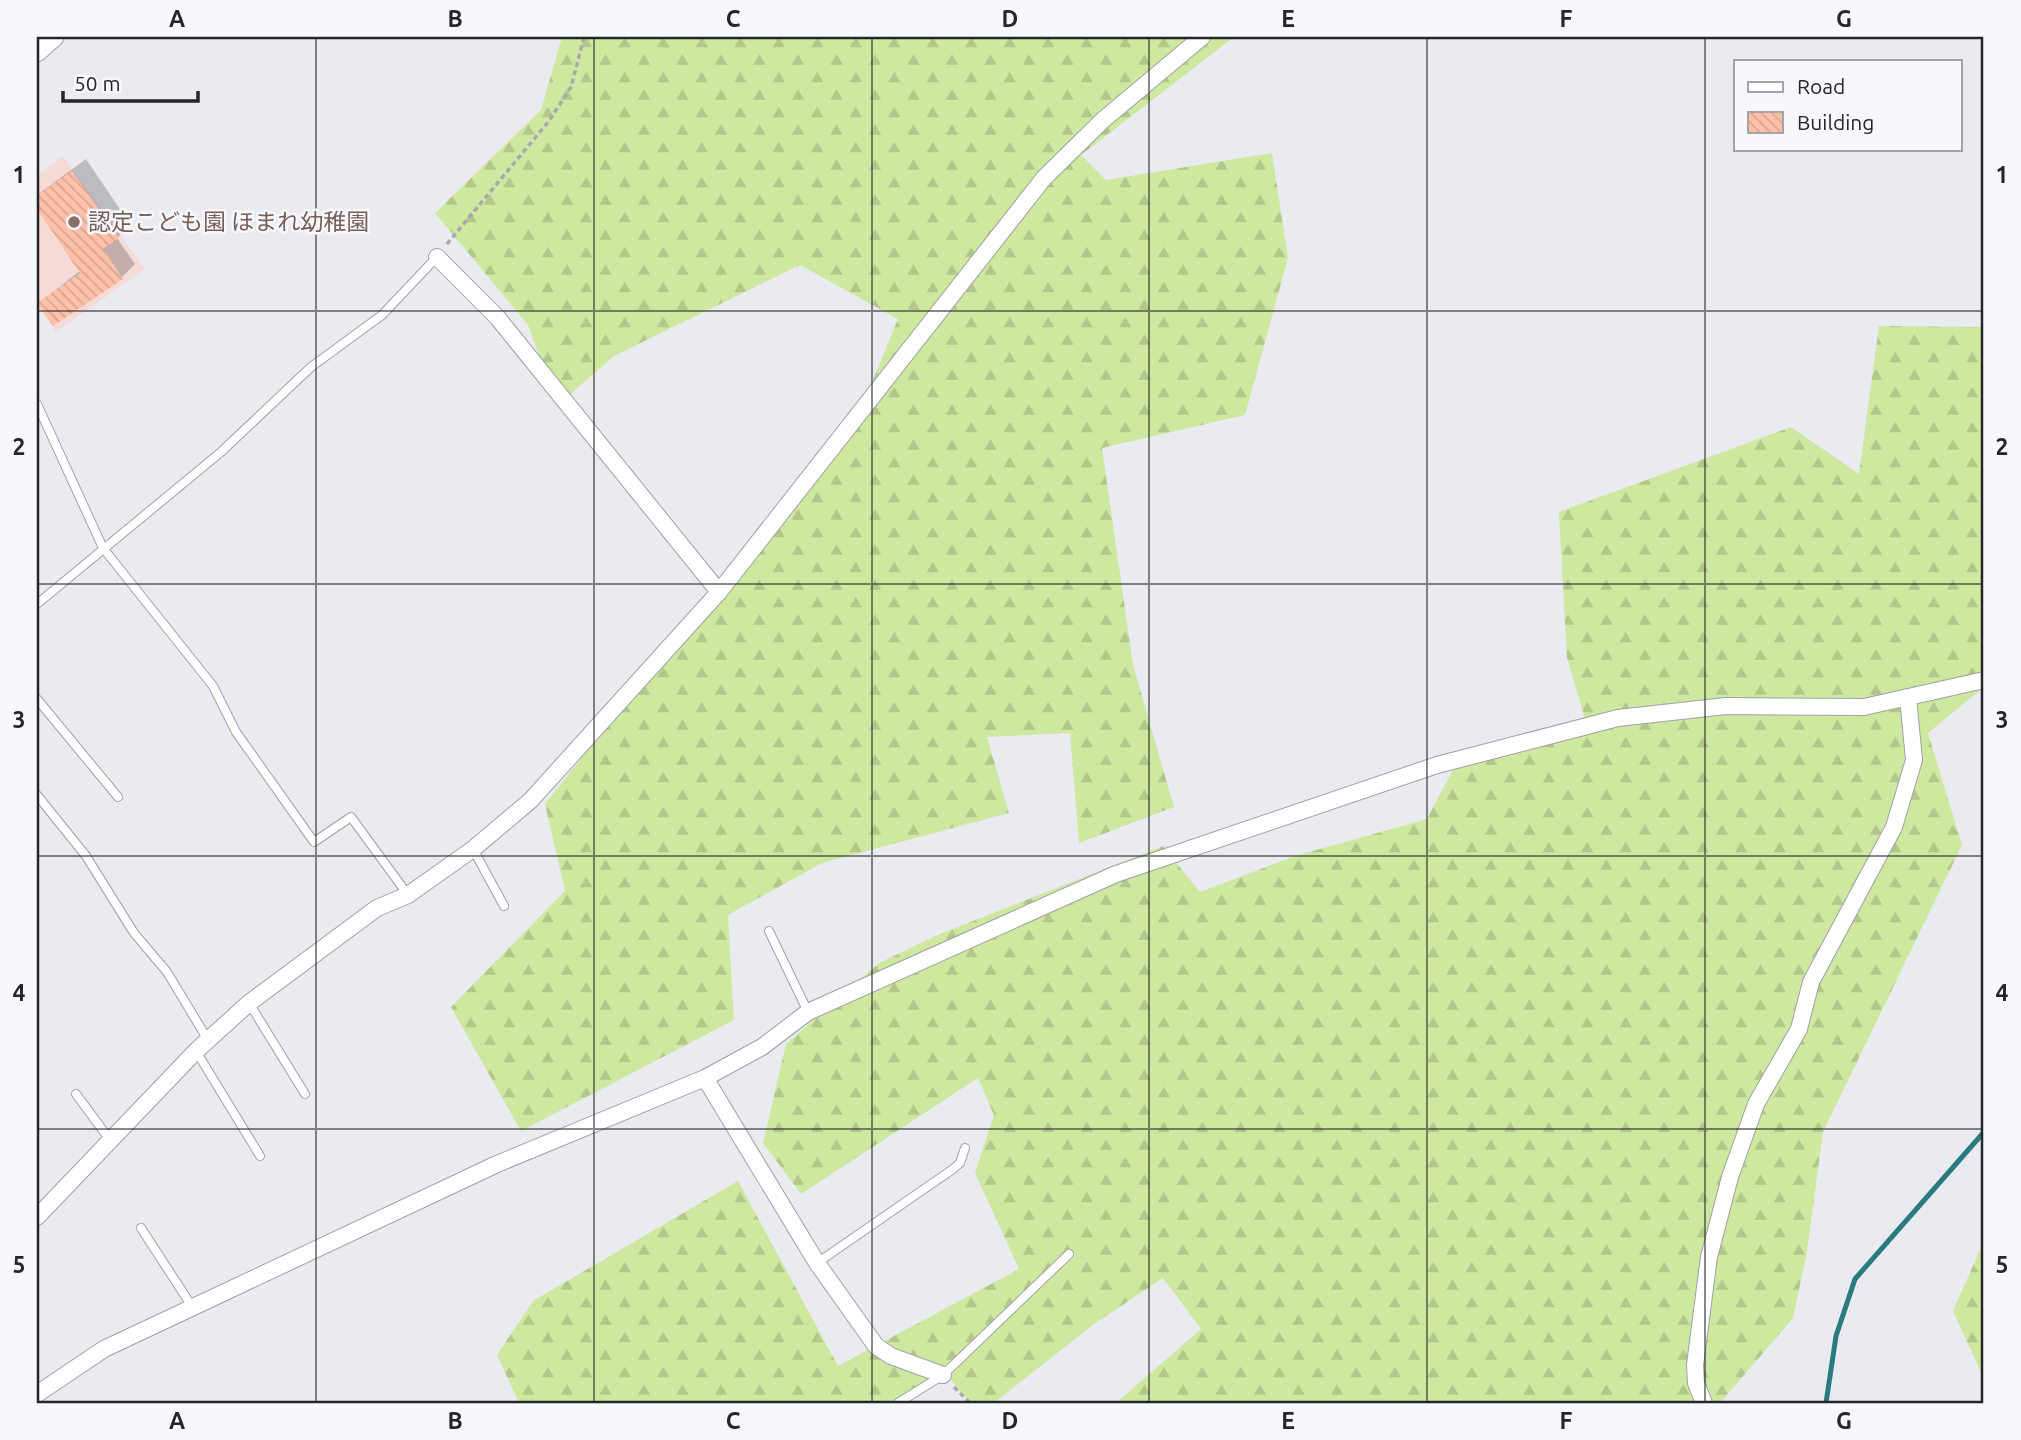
<svg xmlns="http://www.w3.org/2000/svg" width="2021" height="1440" viewBox="0 0 2021 1440" font-family="Ubuntu,'Noto Sans JP',sans-serif">
<style>
.education{fill:#f5dad7}
.forest{fill:url(#forest-firs)}
.shadow{fill:#0003}
.lines{fill:none;stroke-linecap:round;stroke-linejoin:round}
.stream{stroke:#297b80;stroke-width:5}
.building{fill:url(#building-back-hatch)}
.service-casing{stroke:#9fa1a6;stroke-width:10}
.minor-casing{stroke:#9fa1a6;stroke-width:18}
.tertiary-casing{stroke:#9fa1a6;stroke-width:21}
.path{stroke:#a8a9ae;stroke-width:3.5;stroke-dasharray:5 3.5;stroke-linecap:butt}
.service{stroke:#fff;stroke-width:8}
.minor{stroke:#fff;stroke-width:16}
.tertiary{stroke:#fff;stroke-width:19}
.grid{fill:none;stroke:#252628;stroke-width:2;stroke-opacity:0.55}
.education-dot{fill:#8d6e63;stroke:#f6f8fe;stroke-width:2.5}
.labels{text-anchor:middle;stroke-width:5;stroke-linejoin:round;paint-order:stroke}
.education-label{font-size:23px;fill:#785e54;stroke:#f6f8fe;text-anchor:start}
.neatline{fill:none;stroke:#252628;stroke-width:2.5}
.grid-label{font-size:23px;text-anchor:middle;font-weight:bold;fill:#252628}
</style>
<defs>
<pattern id="forest-firs" width="22" height="20" patternUnits="userSpaceOnUse" patternTransform="scale(1.75)"><rect width="22" height="20" fill="#cfe89f"/><path d="M5 1l3.5 6h-7zM16 11l3.5 6h-7z" fill="#b2c789"/></pattern>
<pattern id="building-back-hatch" width="6" height="6" patternUnits="userSpaceOnUse" patternTransform="scale(1.75)"><rect width="6" height="6" fill="#fec0a7"/><path d="M-1 5l2 2M0 0l6 6M5-1l2 2" fill="none" stroke="#daa590"/></pattern>
</defs>
<rect width="100%" height="100%" fill="#e9ebf1"/>
<!-- education -->
<path class="education" d="M 63,156 L 145,269 L 56,332 L 37,305 L 37,175 Z"/>
<!-- forest -->
<g class="forest">
<path d="M 562,37 L 1234,37 L 1081,155 L 1106,180 L 1272,153 L 1288,258 L 1245,415 L 1102,448 L 1133,665 L 1174,807 L 1079,843 L 1070,733 L 987,737 L 1009,813 L 822,863 L 728,915 L 734,1020 L 521,1131 L 451,1007 L 565,891 L 545,804 L 679,635 L 847,443 L 898,319 L 800,265 L 614,356 L 558,405 L 528,325 L 435,213 L 541,110 Z"/>
<path d="M 1879,326 L 1984,327 L 1984,687 L 1928,733 L 1962,845 L 1823,1132 L 1807,1252 L 1793,1318 L 1720,1403 L 1116,1403 L 1201,1329 L 1163,1278 L 1094,1324 L 994,1403 L 971,1403 L 939,1366 L 909,1403 L 519,1403 L 497,1355 L 533,1301 L 738,1181 L 838,1366 L 1019,1269 L 975,1173 L 994,1115 L 978,1078 L 801,1194 L 763,1143 L 786,1044 L 879,963 L 940,934 L 1163,846 L 1200,892 L 1295,856 L 1427,819 L 1464,749 L 1589,732 L 1567,658 L 1559,512 L 1791,427 L 1859,474 Z"/>
<path d="M 1984,1241 L 1984,1379 L 1953,1311 Z"/>
</g>
<!-- shadow -->
<path class="shadow" d="M 86,159 L 130,224 L 117,238 L 135,264 L 122,277 L 54,324 L 39,303 L 81,270 L 37,206 L 37,195 Z"/>
<g class="lines">
<!-- stream -->
<path class="stream" d="M 1826,1403 L 1836,1336 L 1855,1279 L 1984,1132"/>
</g>
<!-- building -->
<path class="building" d="M 72,171 L 119,238 L 103,249 L 123,279 L 53,326 L 37,303 L 80,273 L 37,209 L 37,195 Z"/>
<g class="lines">
<!-- service casing -->
<g class="service-casing">
<g id="service">
<path d="M 37,404 L 103,548 L 213,686 L 236,732 L 314,842 L 351,817 L 408,895"/>
<path d="M 37,604 L 221,452 L 311,367 L 382,315 L 437,257"/>
<path d="M 37,699 L 118,797"/>
<path d="M 37,795 L 86,856 L 134,933 L 167,972 L 208,1040"/>
<path d="M 473,849 L 504,906"/>
<path d="M 769,931 L 808,1012"/>
<path d="M 249,1003 L 305,1094"/>
<path d="M 196,1051 L 260,1156"/>
<path d="M 76,1094 L 110,1140"/>
<path d="M 141,1228 L 193,1308"/>
<path d="M 817,1263 L 953,1169 L 960,1163 L 965,1148"/>
<path d="M 898,1403 L 943,1375 L 1069,1254"/>
</g>
</g>
<!-- minor casing -->
<g class="minor-casing">
<g id="minor">
<path d="M 437,257 L 497,317 L 719,592"/>
<path d="M 705,1078 L 817,1263 L 876,1346 L 891,1356 L 943,1375"/>
<path d="M 37,1217 L 196,1051 L 249,1003 L 377,908 L 408,895 L 473,849 L 531,800 L 719,592 L 1044,178 L 1103,120 L 1202,37"/>
<path d="M 37,1394 L 104,1349 L 497,1164 L 705,1078 L 762,1047 L 808,1012 L 1116,874 L 1437,765 L 1618,718 L 1726,706 L 1864,707 L 1984,680"/>
<path d="M 1704,1403 L 1696,1383 L 1695,1365 L 1709,1257 L 1730,1177 L 1756,1104 L 1799,1029 L 1811,982 L 1894,827 L 1914,760 L 1908,697"/>
</g>
</g>
<!-- tertiary casing -->
<g class="tertiary-casing">
<path id="tertiary" d="M 37,52 L 54,37"/>
</g>
<!-- path -->
<g class="path">
<path d="M 447,244 L 549,121 L 571,87 L 584,37"/>
<path d="M 954,1387 L 970,1403"/>
</g>
<!-- service -->
<use href="#service" class="service"/>
<!-- minor -->
<use href="#minor" class="minor"/>
<!-- tertiary -->
<use href="#tertiary" class="tertiary"/>
</g>
<!-- grid -->
<path class="grid" d="M 316,37 L 316,1403M 594,37 L 594,1403M 872,37 L 872,1403M 1149,37 L 1149,1403M 1427,37 L 1427,1403M 1705,37 L 1705,1403M 37,311 L 1984,311M 37,584 L 1984,584M 37,856 L 1984,856M 37,1129 L 1984,1129"/>
<!-- markers -->
<circle class="education-dot" cx="74" cy="222" r="7"/>
<g class="labels">
<!-- education labels -->
<g class="education-label">
<text x="88" y="230">認定こども園 ほまれ幼稚園</text>
</g>
</g>
<!-- border -->
<rect width="2021" height="1440" fill="none" stroke="#f6f8fe" stroke-width="77"/>
<!-- legend -->
<rect x="1734" y="60" width="228" height="91" fill="#f6f8fe" stroke="#a2a4a8" stroke-width="2"/>
<rect x="1748" y="82" width="35" height="10" fill="#ffffff" stroke="#a2a4a8" stroke-width="2"/>
<text x="1797" y="94" font-size="21" fill="#252628">Road</text>
<rect x="1748" y="112" width="35" height="21" fill="url(#building-back-hatch)" stroke="#a2a4a8" stroke-width="2"/>
<text x="1797" y="130" font-size="21" fill="#252628">Building</text>
<!-- scale -->
<path d="M63 91v10h135v-10" fill="none" stroke="#252628" stroke-width="3.5"/>
<text x="74" y="91" font-size="21" fill="#252628" stroke="#f6f8fe" stroke-width="5" paint-order="stroke">50 m</text>
<rect x="38" y="38" width="1944" height="1364" class="neatline"/>
<g class="grid-label">
<text x="177" y="27">A</text>
<text x="455" y="27">B</text>
<text x="733" y="27">C</text>
<text x="1010" y="27">D</text>
<text x="1288" y="27">E</text>
<text x="1566" y="27">F</text>
<text x="1844" y="27">G</text>
<text x="19" y="183">1</text>
<text x="2002" y="183">1</text>
<text x="19" y="455">2</text>
<text x="2002" y="455">2</text>
<text x="19" y="728">3</text>
<text x="2002" y="728">3</text>
<text x="19" y="1001">4</text>
<text x="2002" y="1001">4</text>
<text x="19" y="1273">5</text>
<text x="2002" y="1273">5</text>
<text x="177" y="1429">A</text>
<text x="455" y="1429">B</text>
<text x="733" y="1429">C</text>
<text x="1010" y="1429">D</text>
<text x="1288" y="1429">E</text>
<text x="1566" y="1429">F</text>
<text x="1844" y="1429">G</text>
</g>
</svg>
